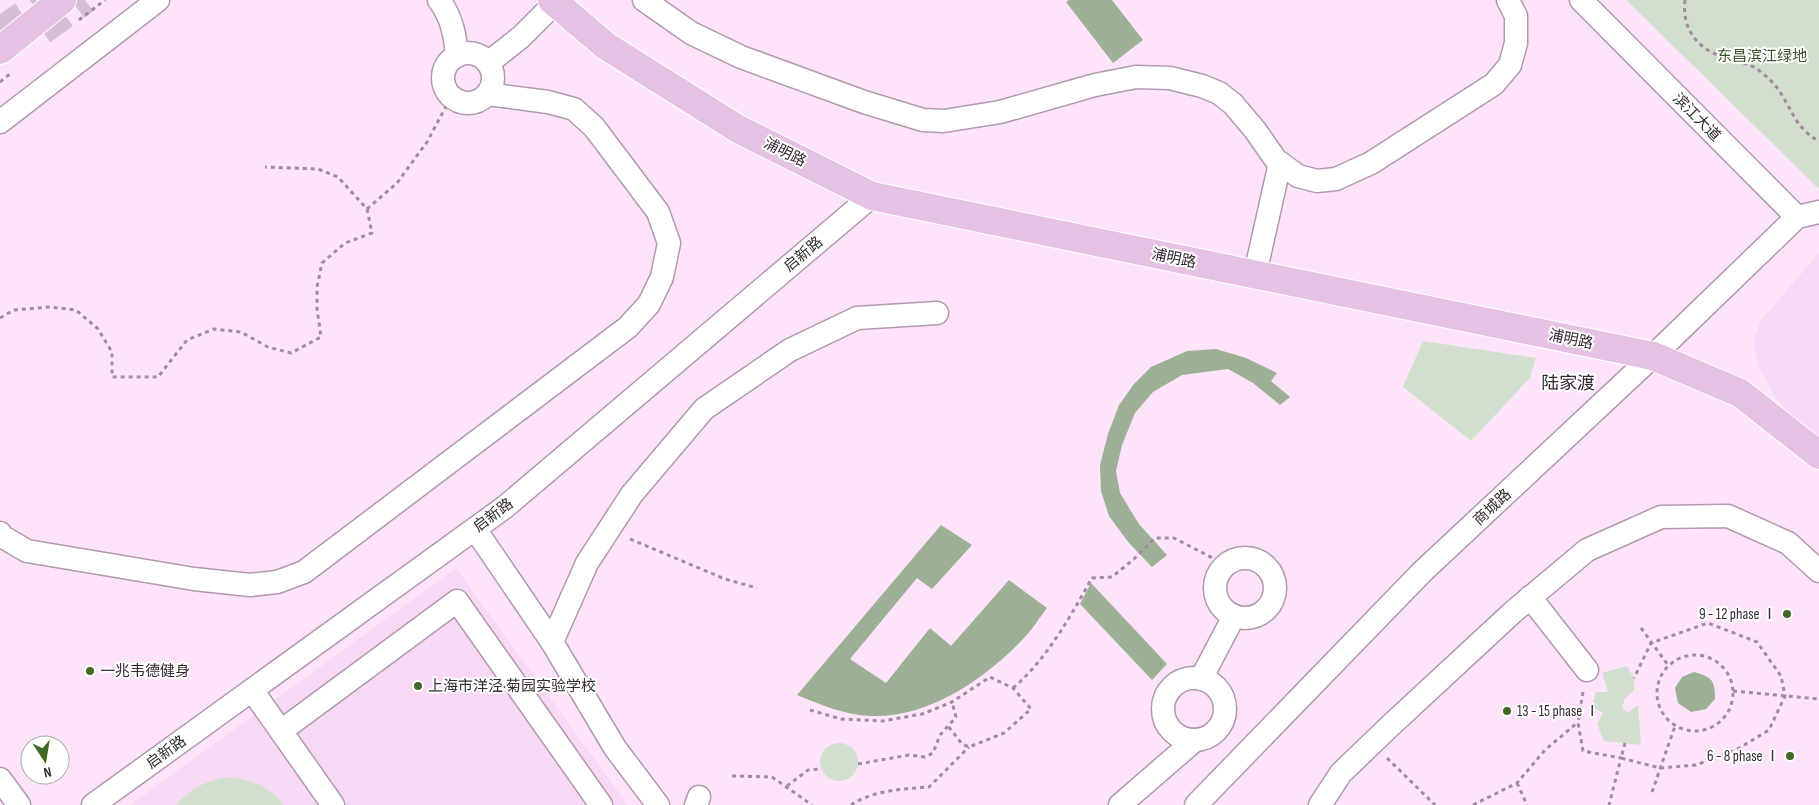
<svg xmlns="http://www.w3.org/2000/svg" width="1819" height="805" viewBox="0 0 1819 805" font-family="'Sofia Sans Condensed','Noto Sans SC',sans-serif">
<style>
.built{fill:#f7d8f5}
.green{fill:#d3dfce}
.water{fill:#9daf95}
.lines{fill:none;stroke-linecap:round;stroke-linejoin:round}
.major-tunnel{stroke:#d5bfd3;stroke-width:28;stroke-dasharray:28 14;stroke-linecap:butt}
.minor-casing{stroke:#b199af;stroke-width:25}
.major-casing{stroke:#fff;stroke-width:30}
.path{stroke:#9e8d9d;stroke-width:3;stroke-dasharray:4 4;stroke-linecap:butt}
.minor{stroke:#fff;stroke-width:22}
.major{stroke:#e5c1e4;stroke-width:28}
.poi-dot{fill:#3f6925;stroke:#fff;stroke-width:2}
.labels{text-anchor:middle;stroke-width:4;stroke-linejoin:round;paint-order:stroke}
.park-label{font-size:15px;fill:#39532a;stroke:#fff}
.street-label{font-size:15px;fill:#332a33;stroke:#fff}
.poi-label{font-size:15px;fill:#332a33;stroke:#fff;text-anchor:start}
.quarter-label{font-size:18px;fill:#332a33;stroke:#fff}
</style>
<rect width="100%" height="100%" fill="#fde4fb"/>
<!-- built -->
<g class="built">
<path d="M 1819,253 L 1819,442 L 1787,412 L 1771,390 L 1759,367 L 1753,342 L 1761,320 Z"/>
<path d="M 456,568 L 628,805 L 130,805 Z"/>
</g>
<!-- green -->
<g class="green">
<path d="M 1626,0 L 1819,0 L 1819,189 L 1815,185 Z"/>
<path d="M 1423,341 L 1536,358 L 1530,378 L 1471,441 L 1403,387 Z"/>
<path d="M 1627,666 L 1634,678 L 1634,690 L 1625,699 L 1622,707 L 1627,713 L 1638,705 L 1641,745 L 1604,741 L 1597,724 L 1603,713 L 1592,706 L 1596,692 L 1608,692 L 1602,673 Z"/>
<circle cx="839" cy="762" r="19"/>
<path d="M 227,777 C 253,780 267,785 284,805 L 176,805 C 192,787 204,782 227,777 Z"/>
</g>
<!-- water -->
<g class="water">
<path d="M 1069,0 L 1112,0 L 1143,40 L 1113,63 L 1066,2 Z"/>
<path d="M 1216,349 L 1246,358 L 1277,373 L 1271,381 L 1290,397 L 1280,405 L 1253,383 L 1228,369 L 1182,375 L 1153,392 L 1135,413 L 1122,445 L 1116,471 L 1120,493 L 1139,524 L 1167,555 L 1152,567 L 1129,543 L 1109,516 L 1101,491 L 1100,465 L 1108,434 L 1119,405 L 1134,384 L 1151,367 L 1187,351 Z"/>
<path d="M 941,525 L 972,545 L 932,589 L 917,578 L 850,659 L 886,683 L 930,628 L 951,646 L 1009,580 L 1047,608 C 1039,618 1033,629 1024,638 C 985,679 929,718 871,716 C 845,715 821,705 797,695 Z"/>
<path d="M 1091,583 L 1167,664 L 1152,680 L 1080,604 Z"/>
<path d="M 1694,672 C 1712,677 1715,680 1715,699 L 1706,709 L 1691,712 L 1678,703 L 1675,688 L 1682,677 Z"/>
</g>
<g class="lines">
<!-- major-tunnel -->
<g class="major-tunnel">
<path d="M 0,31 L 39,4"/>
<path d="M 42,31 L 85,0"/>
</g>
<!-- minor casing -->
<g class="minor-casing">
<g id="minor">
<path d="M 439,0 C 452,18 455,34 457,56"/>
<path d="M 644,0 L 691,33 L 741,57 L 864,102 L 923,120 L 944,121 L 1000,112 L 1095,85 L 1136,77 L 1170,78 L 1202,86 L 1219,93 L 1233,104 L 1255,130 L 1276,160 L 1298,176 L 1317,181 L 1336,179 L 1371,163 L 1494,84 L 1510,65 L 1516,43 L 1516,16 L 1508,0"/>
<path d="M 1581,0 L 1797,217"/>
<circle cx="468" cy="78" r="25"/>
<path d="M 488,63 L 521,37 L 555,3"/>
<path d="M 0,122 L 158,0"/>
<path d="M 1255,274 L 1280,163"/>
<path d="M 475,529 L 552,642 L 615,748 L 658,805"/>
<path d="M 0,533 L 3,537 L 27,551 L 194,579 L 250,585 L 277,582 L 304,572 L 628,327 L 649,304 L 662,277 L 669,243 L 658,212 L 594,127 L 574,109 L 548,102 L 487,94"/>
<circle cx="1245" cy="588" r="30"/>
<path d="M 1530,597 L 1587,670"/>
<path d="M 552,642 L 587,563 L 632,494 L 704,409 L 790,350 L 857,318 L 937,313"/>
<circle cx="1194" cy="709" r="31"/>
<path d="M 1201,679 L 1234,616"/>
<path d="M 252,690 L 333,805"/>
<path d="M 281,731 L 457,601 L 601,805"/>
<path d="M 0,779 L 19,805"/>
<path d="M 93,805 L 505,507 L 872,196"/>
<path d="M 696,805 L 699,797"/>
<path d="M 1120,805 L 1195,740"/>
<path d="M 1196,805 L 1422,572 L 1653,356 L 1797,217 L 1819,212"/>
<path d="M 1320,805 L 1341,773 L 1390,726 L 1513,612 L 1587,550 L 1661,517 L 1728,516 L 1788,543 L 1819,571"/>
</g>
</g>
<!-- major casing -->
<g class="major-casing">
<g id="major">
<path d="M 552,0 L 606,46 L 738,129 L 872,196 L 1653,356 L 1740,393 L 1819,455"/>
<path d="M 0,50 L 62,0"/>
</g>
</g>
<!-- path -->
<g class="path">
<path d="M 1685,0 C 1683,16 1687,31 1698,42 C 1714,59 1735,58 1754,67 C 1759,70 1765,75 1769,79 C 1790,98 1791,127 1819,141"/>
<path d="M 79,20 L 105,0"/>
<path d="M 0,82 L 11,73"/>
<path d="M 367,209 L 397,183 L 427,142 L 451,97"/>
<path d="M 0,318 L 14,310 L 50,307 L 76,310 L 98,329 L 112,352 L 112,377 L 158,377 L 187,340 L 214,329 L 241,332 L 268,347 L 291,353 L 321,337 L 317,309 L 317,287 L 322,263 L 345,243 L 372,233 L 367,209 L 338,177 L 318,169 L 265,167"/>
<path d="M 630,539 L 725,579 L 757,588"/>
<path d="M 1641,628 L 1668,665"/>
<circle cx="1695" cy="693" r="38"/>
<path d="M 1013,688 C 1047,659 1070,617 1092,578 L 1112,577 L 1134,559 L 1155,538 L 1174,538 L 1226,565"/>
<path d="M 1733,691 L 1819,699"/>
<path d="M 1583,692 L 1578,723 L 1583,751 L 1621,758 L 1609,805"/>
<path d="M 810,710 L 841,719 L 883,721 L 922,714 L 952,702 L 990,677 L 1013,688 L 1031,709 L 1004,733 L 969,747 L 962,744 L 948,726"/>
<path d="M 1625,743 L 1621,758 L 1660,768 L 1696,765 L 1736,750 L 1769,730 L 1785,696 L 1781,676 L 1757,642 L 1708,623 L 1651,643 L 1634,678"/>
<path d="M 1387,758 L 1435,805"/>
<path d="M 858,764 L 909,755 L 925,757 L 933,753 L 940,735 L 956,717 L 952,702"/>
<path d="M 732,776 L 772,777 L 812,805"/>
<path d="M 1517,783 L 1527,805"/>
<path d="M 787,786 L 808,770 L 821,769"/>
<path d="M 1652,792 L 1675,726"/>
<path d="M 851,805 C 874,790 902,789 929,787 L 969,747"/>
<path d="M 1473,805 L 1517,783 L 1545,750 L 1577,723"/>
</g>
<!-- minor -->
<use href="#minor" class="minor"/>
<!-- major -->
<use href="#major" class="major"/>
</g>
<!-- markers -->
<g class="poi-dot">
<circle cx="1787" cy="614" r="5"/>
<circle cx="90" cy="671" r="5"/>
<circle cx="418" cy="686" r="5"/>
<circle cx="1507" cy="711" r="5"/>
<circle cx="1790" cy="756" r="5"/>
</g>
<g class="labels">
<!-- park labels -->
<g class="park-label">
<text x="1762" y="61">东昌滨江绿地</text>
</g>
<!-- street labels -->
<g class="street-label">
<text transform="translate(1697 117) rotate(45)" y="5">滨江大道</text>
<text transform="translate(785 152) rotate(27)" y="5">浦明路</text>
<text transform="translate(803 254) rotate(-40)" y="5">启新路</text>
<text transform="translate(1174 258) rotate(12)" y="5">浦明路</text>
<text transform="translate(1571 339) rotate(12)" y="5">浦明路</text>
<text transform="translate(1492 507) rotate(-43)" y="5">商城路</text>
<text transform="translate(493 515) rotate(-37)" y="5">启新路</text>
<text transform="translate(166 752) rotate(-36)" y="5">启新路</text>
</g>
<!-- poi labels -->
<g class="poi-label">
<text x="1777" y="619" text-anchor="end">9 - 12 phase Ⅰ</text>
<text x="100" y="676">一兆韦德健身</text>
<text x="428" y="691">上海市洋泾·菊园实验学校</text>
<text x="1517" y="716">13 - 15 phase Ⅰ</text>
<text x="1780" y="761" text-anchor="end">6 - 8 phase Ⅰ</text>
</g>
<!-- quarter labels -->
<g class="quarter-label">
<text x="1568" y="389">陆家渡</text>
</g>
</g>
<!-- north arrow -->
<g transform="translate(45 760) rotate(168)"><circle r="24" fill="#ffffff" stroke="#adaaad"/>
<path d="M0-4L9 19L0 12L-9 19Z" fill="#3f6925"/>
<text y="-8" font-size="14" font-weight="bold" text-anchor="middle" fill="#332a33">N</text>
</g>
</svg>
